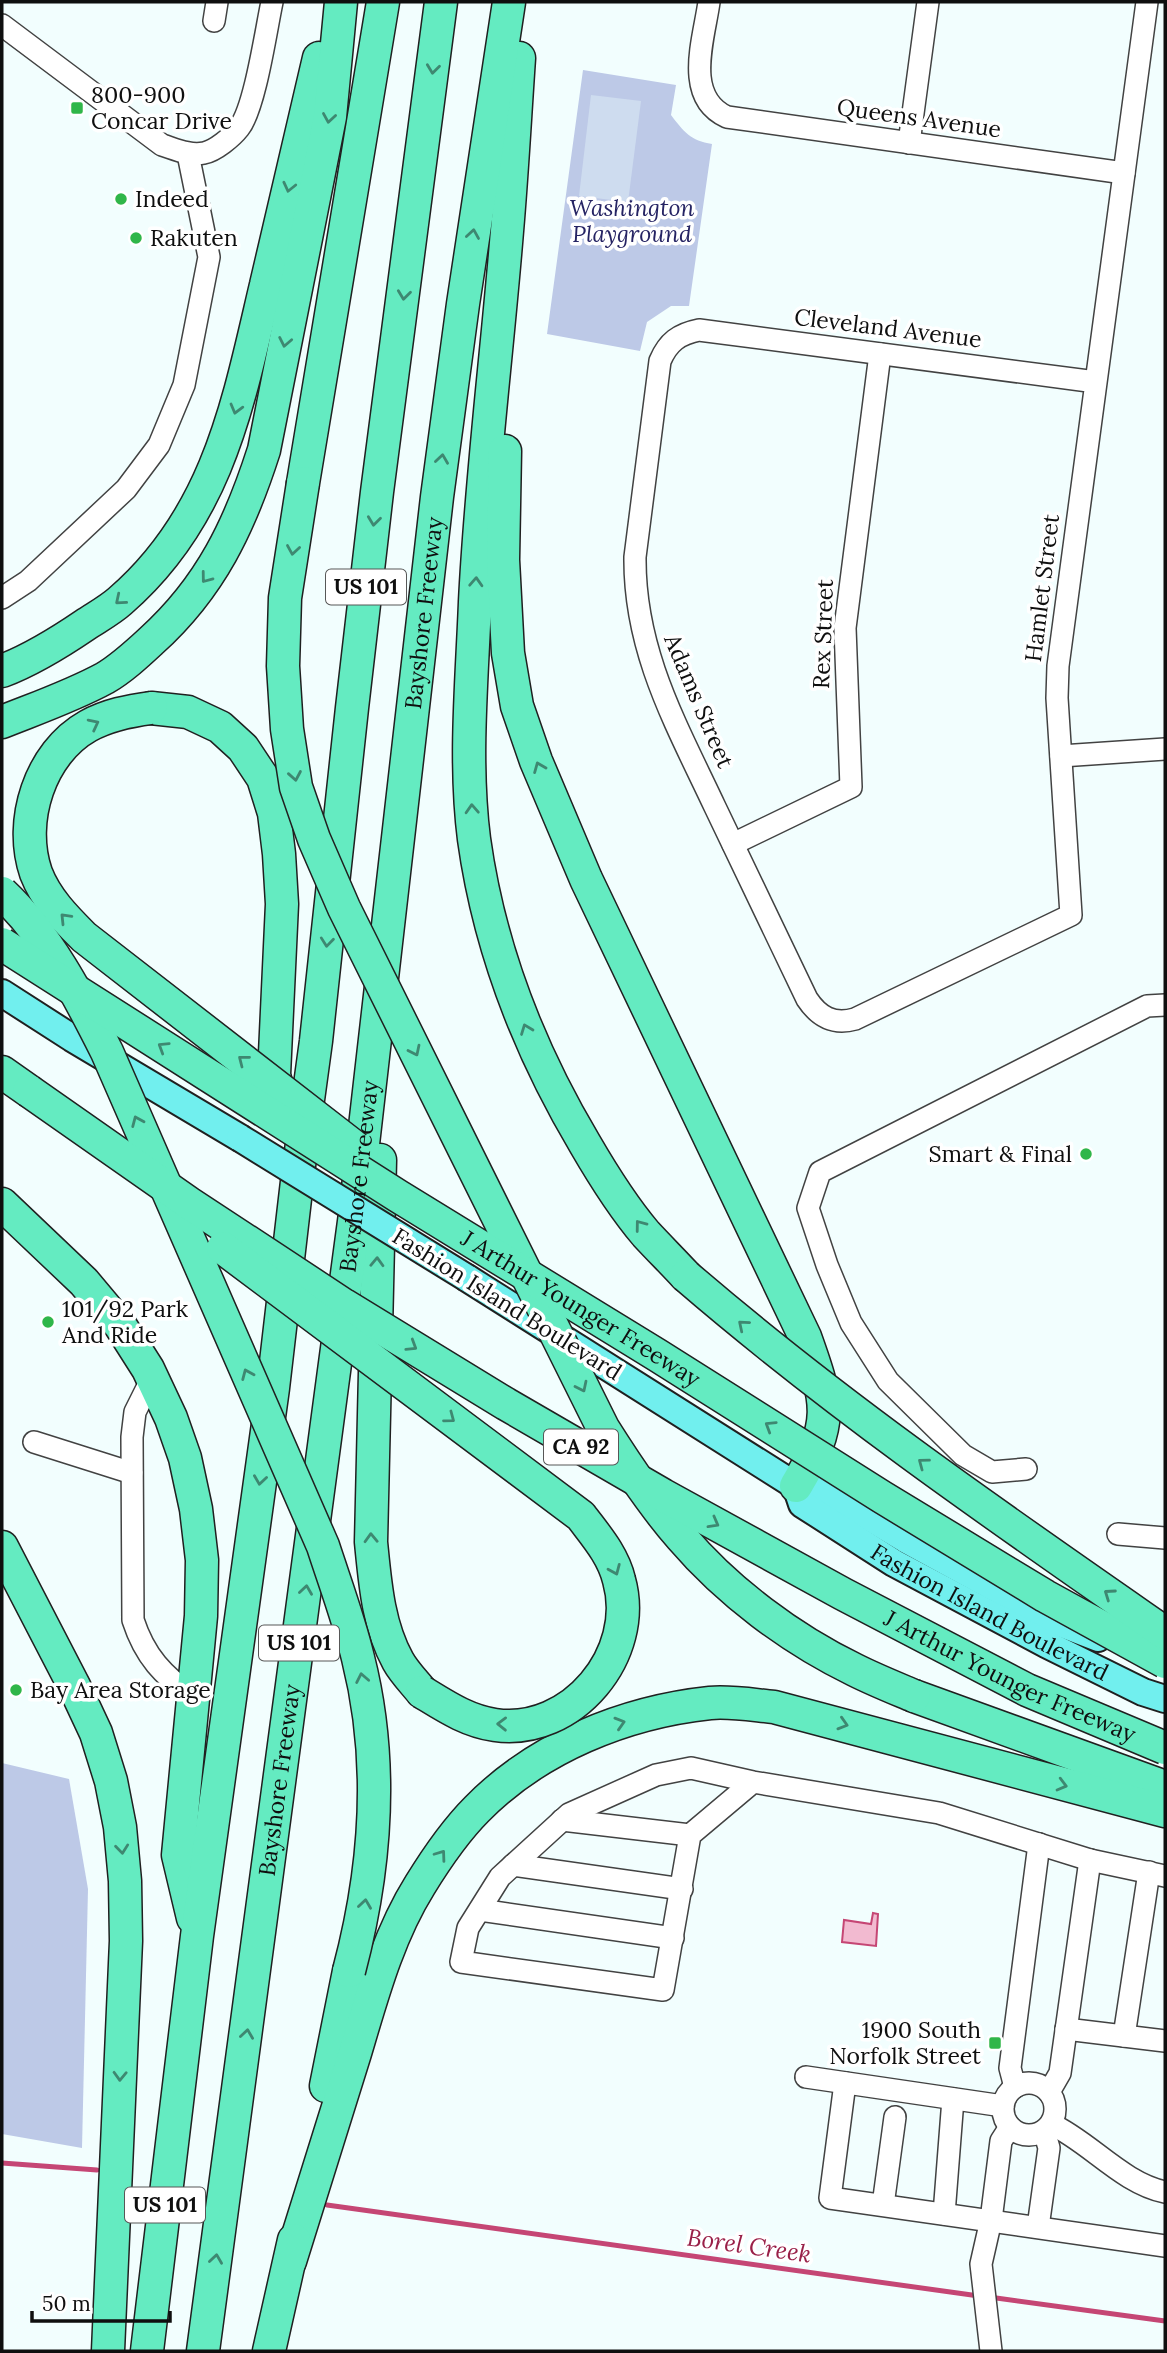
<svg xmlns="http://www.w3.org/2000/svg" width="1167" height="2353" viewBox="0 0 1167 2353" font-family="Lora,serif">
<style>
.green{fill:#bdc9e7}
.pitch{fill:#cedcef}
.water{fill:#f2bad0;stroke:#c54674;stroke-width:2}
.lines{fill:none;stroke-linecap:round;stroke-linejoin:round}
.stream{stroke:#c54674;stroke-width:5}
.minor-casing{stroke:#424242;stroke-width:24}
.major-casing{stroke:#202020;stroke-width:30}
.highway-casing{stroke:#202020;stroke-width:35}
.minor{stroke:#fff;stroke-width:21}
.major{stroke:#71efee;stroke-width:26}
.highway{stroke:#64ebc1;stroke-width:32}
.major-bridge-casing{stroke:#202020;stroke-width:30;stroke-linecap:butt}
.highway-bridge-casing{stroke:#202020;stroke-width:35;stroke-linecap:butt}
.major-bridge{stroke:#71efee;stroke-width:26}
.highway-bridge{stroke:#64ebc1;stroke-width:32}
.oneway{stroke:#3e8871}
.poi-dot{fill:#30b649;stroke:#fff;stroke-width:2.5}
.labels{text-anchor:middle;stroke-width:7;stroke-linejoin:round;paint-order:stroke}
.shield{fill:#fff;stroke:#575757;stroke-width:2}
.shield-label{font-size:21px;font-weight:bold;fill:#0f0f0f}
.poi-label{font-size:23px;fill:#0f0f0f;stroke:#fff;text-anchor:start}
.street-label{font-size:23px;fill:#0f0f0f;stroke:#fff}
.park-label{font-size:23px;font-style:italic;fill:#252363;stroke:#fff}
.water-label{font-size:24px;font-style:italic;fill:#992048;stroke:#fff}
</style>
<rect width="100%" height="100%" fill="#f2fefe"/>
<!-- green -->
<g class="green">
<path d="M 583,70 L 676,85 L 671,115 C 683,131 691,141 712,144 L 689,306 L 671,306 L 647,322 L 640,351 L 547,334 Z"/>
<path d="M 2,1763 L 69,1779 L 88,1889 L 82,2148 L 2,2134 Z"/>
</g>
<!-- pitch -->
<path class="pitch" d="M 591,95 L 641,101 L 628,202 L 579,196 Z"/>
<!-- water -->
<path class="water" d="M 873,1913 L 878,1914 L 876,1946 L 842,1942 L 844,1920 L 871,1924 Z"/>
<g class="lines">
<!-- stream -->
<g class="stream">
<path d="M 2,2163 L 97,2170"/>
<path d="M 327,2205 L 979,2296"/>
<path d="M 989,2297 L 1165,2321"/>
</g>
<!-- minor casing -->
<g class="minor-casing">
<g id="minor">
<path d="M 709,2 C 704,39 683,97 727,117 L 1124,173"/>
<path d="M 214,21 L 217,2"/>
<path d="M 2,25 L 162,145 C 175,149 190,156 204,153 C 215,151 232,137 239,128 C 255,108 266,30 272,2"/>
<path d="M 909,143 L 928,2"/>
<path d="M 1096,382 L 699,330 C 679,334 668,342 660,361 L 635,557 C 634,651 676,724 715,807 C 746,871 776,935 807,999 C 819,1017 833,1025 855,1019 L 1071,915 L 1057,698 L 1058,666 L 1147,2"/>
<path d="M 2,598 L 28,581 L 126,489 L 159,445 L 184,385 L 209,257 L 188,154"/>
<path d="M 1061,756 L 1165,749"/>
<path d="M 733,844 L 851,787 L 845,628 L 880,354"/>
<path d="M 152,1378 L 135,1412 L 132,1437 L 133,1620 C 145,1657 163,1675 194,1698"/>
<path d="M 34,1442 L 132,1473"/>
<path d="M 1026,1469 L 992,1472 L 963,1455 L 888,1381 L 851,1323 L 827,1265 L 808,1208 L 820,1172 L 1147,1006 L 1165,1005"/>
<path d="M 1118,1534 L 1165,1538"/>
<path d="M 753,1782 L 690,1835 L 663,1990 L 461,1962 L 468,1928 L 500,1877 L 569,1814 L 656,1775 L 691,1768 L 753,1782 L 939,1813 L 1090,1860 L 1165,1876"/>
<path d="M 562,1820 L 690,1835"/>
<path d="M 513,1865 L 682,1889"/>
<path d="M 480,1910 L 673,1938"/>
<path d="M 1066,2029 L 1165,2041"/>
<path d="M 1124,2036 L 1149,1872"/>
<path d="M 806,2077 L 1003,2106"/>
<circle cx="1029" cy="2109" r="26"/>
<path d="M 845,2083 L 830,2198 L 1165,2246"/>
<path d="M 1015,2087 L 1010,2068 L 1039,1844"/>
<path d="M 1049,2092 L 1060,2073 L 1090,1860"/>
<path d="M 1051,2124 C 1090,2142 1122,2183 1165,2192"/>
<path d="M 883,2205 L 895,2117"/>
<path d="M 944,2214 L 953,2099"/>
<path d="M 1038,2227 L 1049,2148 L 1044,2131"/>
<path d="M 991,2351 L 981,2264 L 991,2220 L 1001,2141 L 1010,2127"/>
</g>
</g>
<!-- major casing -->
<g class="major-casing">
<g id="major">
<path d="M 2,993 L 72,1038 L 240,1138"/>
<path d="M 467,1278 L 796,1486 L 816,1485 L 905,1539 L 1057,1622 L 1098,1638"/>
<path id="s1" d="M 796,1486 L 802,1504 L 894,1563 L 1046,1644 L 1143,1692 L 1165,1699"/>
</g>
</g>
<!-- highway casing -->
<g class="highway-casing">
<g id="highway">
<path d="M 519,58 C 515,116 512,174 507,231 C 497,355 481,478 475,602 C 472,680 464,761 474,839 C 489,947 529,1050 585,1144 C 603,1175 623,1207 646,1234 C 659,1248 673,1262 686,1276"/>
<path d="M 505,451 L 503,560 L 508,653 L 517,706 L 536,761 L 586,879 L 805,1337 C 829,1404 834,1423 796,1486"/>
<path d="M 303,483 L 383,2"/>
<path d="M 2,671 C 31,660 60,642 85,625 C 97,617 110,610 120,601 C 218,516 238,404 266,285 C 284,209 302,133 319,58"/>
<path d="M 151,708 L 188,712 L 220,727 L 243,748 L 263,778 L 274,813 L 279,854 L 282,904 L 274,1075 L 282,1107"/>
<path d="M 2,722 C 37,708 72,696 105,678 C 122,668 137,654 151,641 C 211,587 240,525 264,450 L 330,117 L 341,2"/>
<path d="M 2,1072 L 29,1091"/>
<path d="M 380,1160 L 371,1542 C 375,1582 378,1625 398,1661 C 404,1672 414,1682 422,1692"/>
<path d="M 2,1204 L 84,1282 L 120,1325 L 148,1369 L 171,1418 L 185,1458 L 196,1509 L 202,1560 L 201,1616 L 178,1855 L 193,1918"/>
<path d="M 2,1547 L 74,1686 L 96,1733 L 111,1781 L 120,1827 L 125,1881 L 126,1941 L 108,2351"/>
<path d="M 914,1696 L 1165,1787"/>
<path d="M 326,2086 L 349,1971"/>
<path d="M 290,2261 C 312,2192 333,2122 355,2053 C 372,1996 388,1936 420,1885 C 436,1859 456,1830 477,1809 C 538,1747 625,1712 710,1703 C 730,1701 753,1705 774,1707 L 1165,1811"/>
<path d="M 147,2351 L 197,1936 L 273,1388 L 298,1173 L 316,1041 L 352,708 L 377,492 L 441,2"/>
<path id="s2" d="M 203,2351 L 355,1214 L 437,497 L 463,304 L 509,2"/>
<path d="M 269,2351 L 294,2240"/>
</g>
</g>
<!-- minor -->
<use href="#minor" class="minor"/>
<!-- major -->
<use href="#major" class="major"/>
<!-- highway -->
<use href="#highway" class="highway"/>
<!-- major-bridge casing -->
<g class="major-bridge-casing">
<path id="major-bridge" d="M 240,1138 L 467,1278"/>
</g>
<!-- highway-bridge casing -->
<g class="highway-bridge-casing">
<g id="highway-bridge">
<path d="M 303,483 L 285,598 L 283,666 L 287,729 L 296,787 L 314,839 L 344,908 L 603,1428 C 627,1466 652,1504 681,1537 C 728,1592 791,1639 855,1670 C 875,1680 895,1688 914,1696"/>
<path d="M 151,708 C 129,711 108,715 88,726 C 40,753 18,821 36,873 C 46,899 65,918 84,937 L 356,1148"/>
<path d="M 2,893 C 48,936 79,996 107,1052 L 323,1546 C 335,1583 349,1620 358,1658 C 384,1761 376,1869 349,1971"/>
<path id="s3" d="M 2,944 L 398,1196 L 657,1355 L 882,1497 L 1045,1596 L 1165,1662"/>
<path id="s4" d="M 29,1091 L 189,1203 L 344,1305 L 506,1404 L 663,1495 L 843,1594 L 1027,1690 L 1165,1748"/>
<path d="M 223,1248 L 581,1516 C 596,1536 613,1555 619,1580 C 640,1654 572,1736 495,1725 C 467,1721 445,1706 422,1692"/>
<path d="M 686,1276 C 838,1407 1001,1519 1165,1633"/>
</g>
</g>
<!-- major-bridge -->
<use href="#major-bridge" class="major-bridge"/>
<!-- highway-bridge -->
<use href="#highway-bridge" class="highway-bridge"/>
</g>
<!-- one-way arrows -->
<defs><path id="oneway-chevron" d="M-2-3.5L2.5 0L-2 3.5" fill="none" stroke-width="1.6" stroke-linecap="round" stroke-linejoin="round" transform="scale(1.75)"/></defs>
<g class="oneway">
<use href="#oneway-chevron" transform="translate(433 69) rotate(97)"/>
<use href="#oneway-chevron" transform="translate(329 118) rotate(99)"/>
<use href="#oneway-chevron" transform="translate(289 187) rotate(103)"/>
<use href="#oneway-chevron" transform="translate(473 234) rotate(-81)"/>
<use href="#oneway-chevron" transform="translate(404 295) rotate(97)"/>
<use href="#oneway-chevron" transform="translate(285 342) rotate(101)"/>
<use href="#oneway-chevron" transform="translate(236 409) rotate(105)"/>
<use href="#oneway-chevron" transform="translate(442 459) rotate(-82)"/>
<use href="#oneway-chevron" transform="translate(374 521) rotate(97)"/>
<use href="#oneway-chevron" transform="translate(293 550) rotate(99)"/>
<use href="#oneway-chevron" transform="translate(206 578) rotate(127)"/>
<use href="#oneway-chevron" transform="translate(476 582) rotate(-87)"/>
<use href="#oneway-chevron" transform="translate(120 600) rotate(140)"/>
<use href="#oneway-chevron" transform="translate(94 724) rotate(-27)"/>
<use href="#oneway-chevron" transform="translate(539 767) rotate(-112)"/>
<use href="#oneway-chevron" transform="translate(295 776) rotate(80)"/>
<use href="#oneway-chevron" transform="translate(472 809) rotate(-93)"/>
<use href="#oneway-chevron" transform="translate(65 918) rotate(-134)"/>
<use href="#oneway-chevron" transform="translate(327 942) rotate(96)"/>
<use href="#oneway-chevron" transform="translate(526 1029) rotate(-111)"/>
<use href="#oneway-chevron" transform="translate(163 1047) rotate(-148)"/>
<use href="#oneway-chevron" transform="translate(415 1051) rotate(64)"/>
<use href="#oneway-chevron" transform="translate(243 1060) rotate(-142)"/>
<use href="#oneway-chevron" transform="translate(137 1121) rotate(-113)"/>
<use href="#oneway-chevron" transform="translate(640 1225) rotate(-127)"/>
<use href="#oneway-chevron" transform="translate(377 1262) rotate(-88)"/>
<use href="#oneway-chevron" transform="translate(743 1325) rotate(-140)"/>
<use href="#oneway-chevron" transform="translate(412 1346) rotate(32)"/>
<use href="#oneway-chevron" transform="translate(247 1374) rotate(-113)"/>
<use href="#oneway-chevron" transform="translate(582 1387) rotate(64)"/>
<use href="#oneway-chevron" transform="translate(450 1418) rotate(37)"/>
<use href="#oneway-chevron" transform="translate(770 1426) rotate(-148)"/>
<use href="#oneway-chevron" transform="translate(923 1463) rotate(-143)"/>
<use href="#oneway-chevron" transform="translate(260 1480) rotate(98)"/>
<use href="#oneway-chevron" transform="translate(714 1523) rotate(29)"/>
<use href="#oneway-chevron" transform="translate(371 1538) rotate(-92)"/>
<use href="#oneway-chevron" transform="translate(615 1570) rotate(67)"/>
<use href="#oneway-chevron" transform="translate(306 1590) rotate(-82)"/>
<use href="#oneway-chevron" transform="translate(1109 1594) rotate(-145)"/>
<use href="#oneway-chevron" transform="translate(362 1678) rotate(-101)"/>
<use href="#oneway-chevron" transform="translate(620 1723) rotate(-17)"/>
<use href="#oneway-chevron" transform="translate(502 1724) rotate(-179)"/>
<use href="#oneway-chevron" transform="translate(843 1724) rotate(17)"/>
<use href="#oneway-chevron" transform="translate(1062 1785) rotate(15)"/>
<use href="#oneway-chevron" transform="translate(122 1849) rotate(84)"/>
<use href="#oneway-chevron" transform="translate(441 1855) rotate(-54)"/>
<use href="#oneway-chevron" transform="translate(365 1904) rotate(-82)"/>
<use href="#oneway-chevron" transform="translate(247 2034) rotate(-82)"/>
<use href="#oneway-chevron" transform="translate(120 2076) rotate(92)"/>
<use href="#oneway-chevron" transform="translate(216 2259) rotate(-82)"/>
</g>
<!-- markers -->
<g class="poi-dot">
<rect x="70" y="101" width="14" height="14" rx="3.5"/>
<circle cx="121" cy="199" r="7"/>
<circle cx="136" cy="238" r="7"/>
<circle cx="1086" cy="1154" r="7"/>
<circle cx="48" cy="1322" r="7"/>
<circle cx="16" cy="1690" r="7"/>
<rect x="988" y="2036" width="14" height="14" rx="3.5"/>
</g>
<g class="labels">
<!-- shield labels -->
<g class="shield">
<rect x="326" y="569.5" width="80" height="35" rx="5"/>
<rect x="544" y="1429.5" width="74" height="35" rx="5"/>
<rect x="259" y="1625.5" width="80" height="35" rx="5"/>
<rect x="125" y="2187.5" width="80" height="35" rx="5"/>
</g>
<g class="shield-label">
<text x="366" y="594">US 101</text>
<text x="581" y="1454">CA 92</text>
<text x="299" y="1650">US 101</text>
<text x="165" y="2212">US 101</text>
</g>
<!-- poi labels -->
<g class="poi-label">
<text x="91" y="103">800-900<tspan x="91" dy="26">Concar Drive</tspan></text>
<text x="135" y="207">Indeed</text>
<text x="150" y="246">Rakuten</text>
<text x="1072" y="1162" text-anchor="end">Smart &amp; Final</text>
<text x="62" y="1317">101/92 Park<tspan x="62" dy="26">And Ride</tspan></text>
<text x="30" y="1698">Bay Area Storage</text>
<text x="981" y="2038" text-anchor="end">1900 South<tspan x="981" dy="26">Norfolk Street</tspan></text>
</g>
<!-- street labels -->
<g class="street-label">
<text transform="translate(919 118) rotate(8)" y="8">Queens Avenue</text>
<text transform="translate(888 328) rotate(7)" y="8">Cleveland Avenue</text>
<text transform="translate(1042 588) rotate(-83)" y="8">Hamlet Street</text>
<text dy="8" stroke="none"><textPath href="#s2" startOffset="1752">Bayshore Freeway</textPath></text>
<text transform="translate(823 634) rotate(-88)" y="8">Rex Street</text>
<text transform="translate(699 701) rotate(67)" y="8">Adams Street</text>
<text dy="8" stroke="none"><textPath href="#s2" startOffset="1185">Bayshore Freeway</textPath></text>
<text transform="translate(507 1304) rotate(32)" y="8">Fashion Island Boulevard</text>
<text dy="8" stroke="none"><textPath href="#s3" startOffset="684">J Arthur Younger Freeway</textPath></text>
<text dy="8" stroke="none"><textPath href="#s1" startOffset="236">Fashion Island Boulevard</textPath></text>
<text dy="8" stroke="none"><textPath href="#s4" startOffset="1144">J Arthur Younger Freeway</textPath></text>
<text dy="8" stroke="none"><textPath href="#s2" startOffset="576">Bayshore Freeway</textPath></text>
</g>
<!-- park labels -->
<g class="park-label">
<text x="632" y="216">Washington<tspan x="632" dy="26">Playground</tspan></text>
</g>
<!-- water labels -->
<g class="water-label">
<text transform="translate(749 2246) rotate(8)" y="8">Borel Creek</text>
</g>
</g>
<!-- border -->
<rect width="1167" height="2353" fill="none" stroke="#0f0f0f" stroke-width="7"/>
<!-- scale -->
<path d="M32 2311v10h138v-10" fill="none" stroke="#0f0f0f" stroke-width="3.5"/>
<text x="42" y="2311" font-size="21" fill="#0f0f0f" stroke="#ffffff" stroke-width="5" paint-order="stroke">50 m</text>
</svg>
